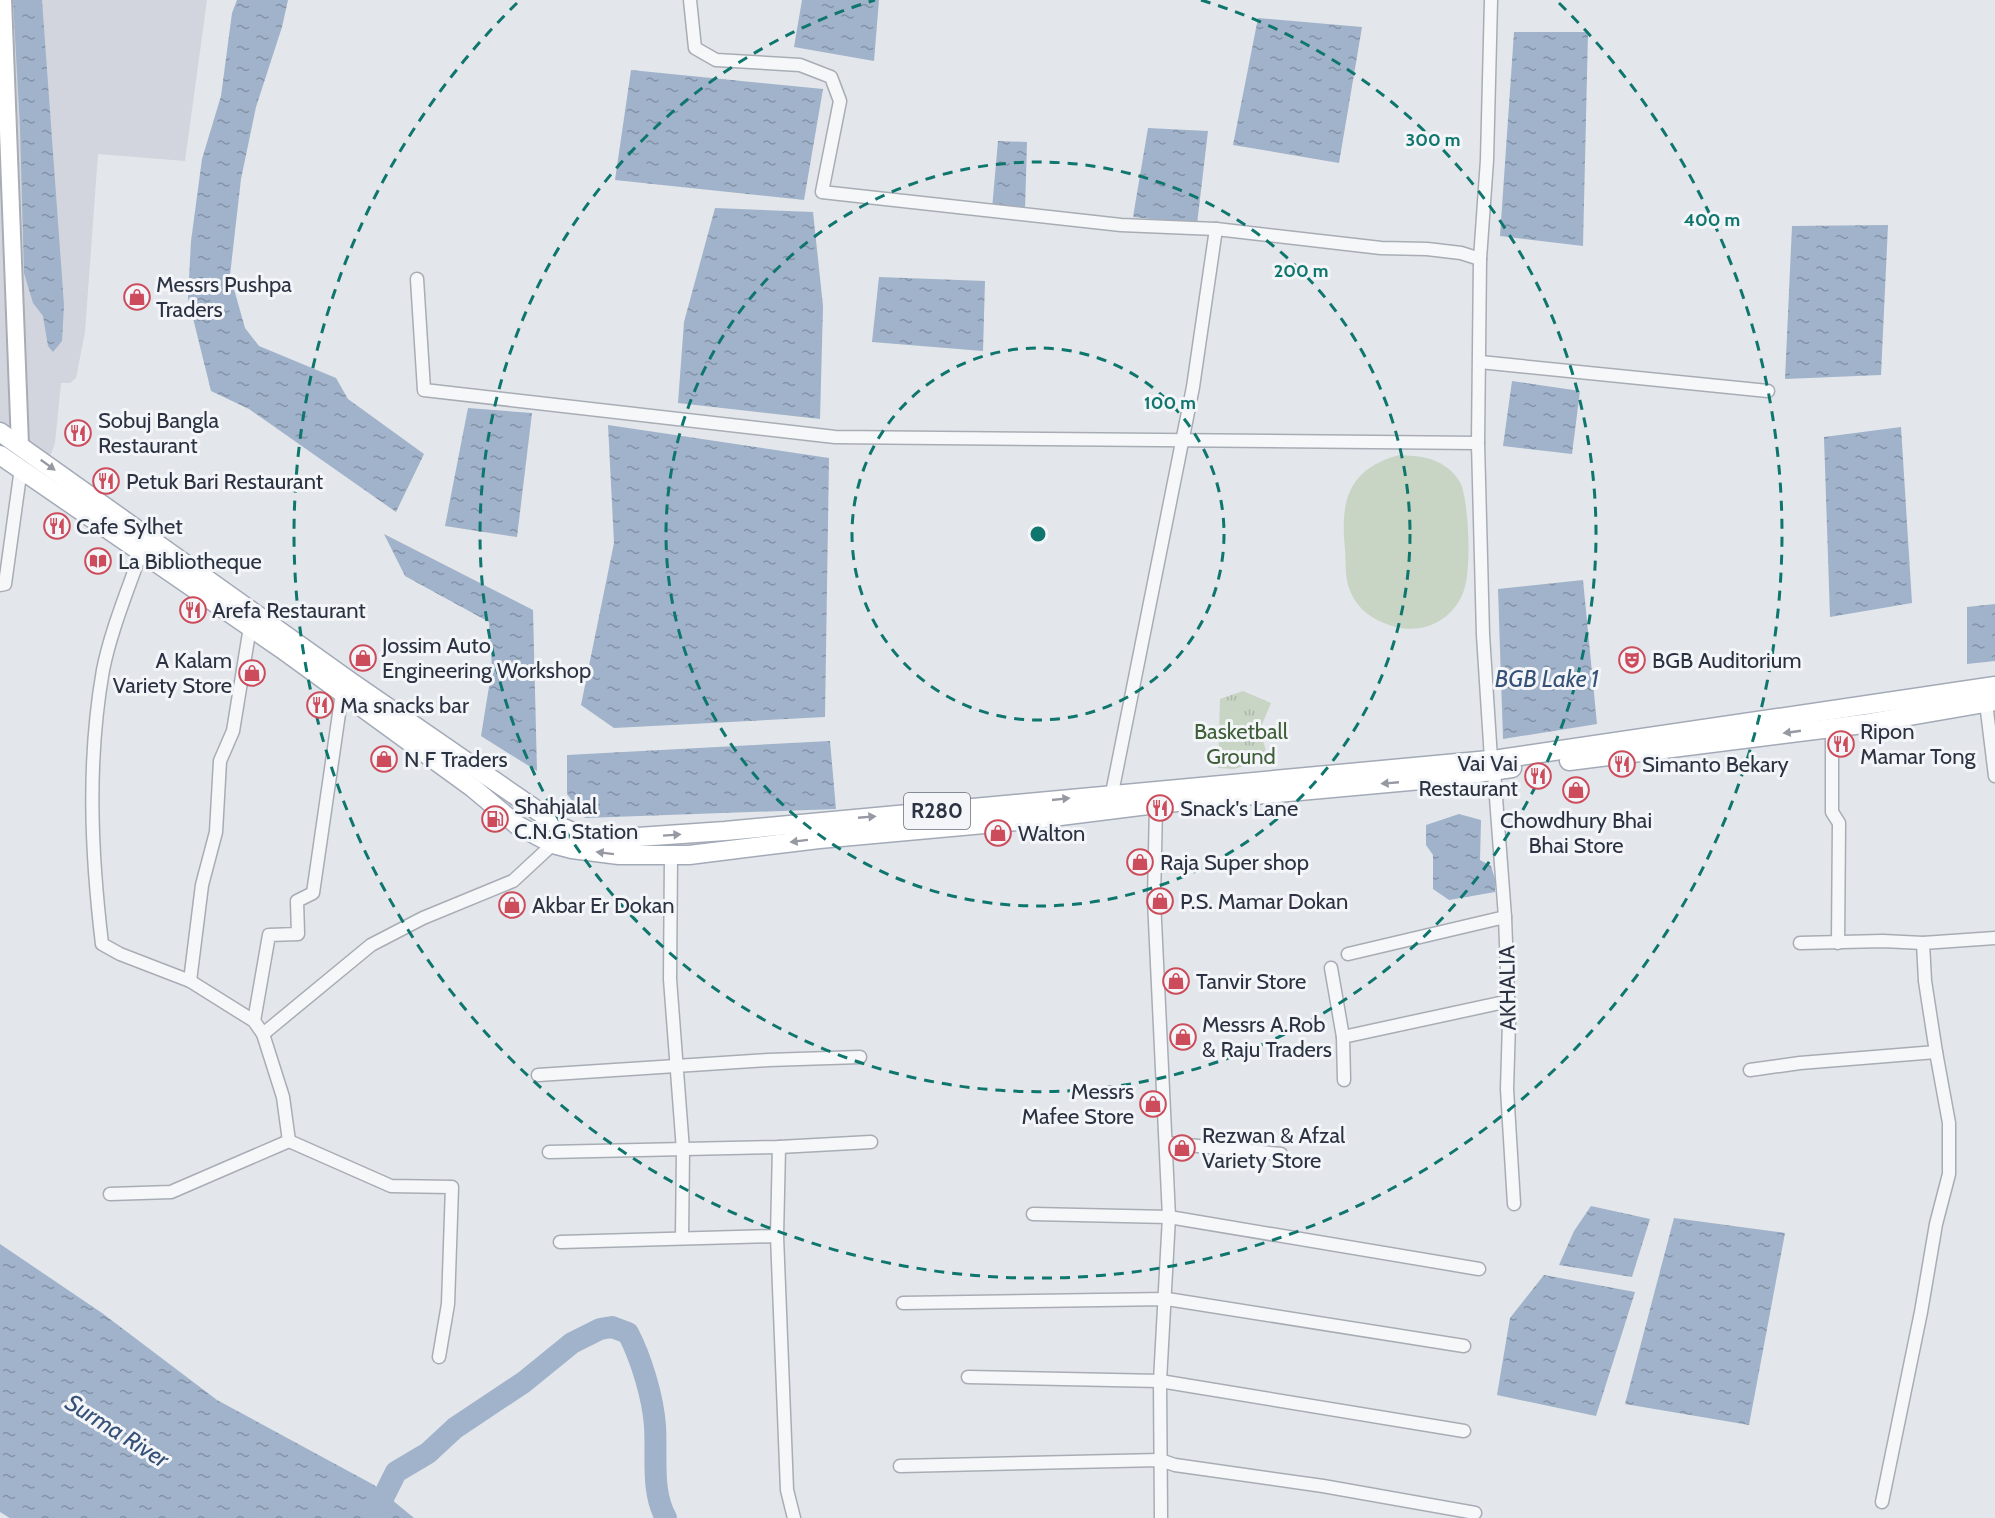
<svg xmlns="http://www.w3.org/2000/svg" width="1995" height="1518" viewBox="0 0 1995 1518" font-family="Cabin,sans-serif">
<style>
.built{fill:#d2d5dd}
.grass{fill:url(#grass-tufts)}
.pitch{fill:#c8d5c5}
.water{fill:url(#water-ripples)}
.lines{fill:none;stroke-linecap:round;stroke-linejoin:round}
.river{stroke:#a0b3ca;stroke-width:22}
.street-casing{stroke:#a8adb5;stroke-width:15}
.secondary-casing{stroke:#a8adb5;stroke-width:20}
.primary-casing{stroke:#a3aab7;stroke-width:21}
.street{stroke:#f6f7f9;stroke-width:12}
.secondary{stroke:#fff;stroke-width:16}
.primary{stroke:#fff;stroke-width:18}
.oneway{fill:#9599a1}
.ring{fill:none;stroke:#0f766e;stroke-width:3;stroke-dasharray:10 8}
.labels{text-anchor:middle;stroke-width:6;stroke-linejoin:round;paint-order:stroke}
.shield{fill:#f3f5f8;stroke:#676d79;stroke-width:1.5}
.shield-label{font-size:21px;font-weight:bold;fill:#2b3343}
.poi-label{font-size:22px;fill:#2b3343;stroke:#f3f5f8;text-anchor:start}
.park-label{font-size:22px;fill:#3f5f39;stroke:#f3f5f8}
.street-label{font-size:22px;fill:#2b3343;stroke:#f3f5f8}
.water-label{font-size:24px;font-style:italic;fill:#365177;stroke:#f3f5f8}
.centre{fill:#0f766e;stroke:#f3f5f8;stroke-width:3}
.ring-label{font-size:18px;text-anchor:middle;font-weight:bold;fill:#0f766e;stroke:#f3f5f8;stroke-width:6;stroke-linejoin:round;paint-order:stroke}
</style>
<defs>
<pattern id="grass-tufts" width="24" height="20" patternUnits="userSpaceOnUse" patternTransform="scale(1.5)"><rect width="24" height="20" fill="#c8d5c5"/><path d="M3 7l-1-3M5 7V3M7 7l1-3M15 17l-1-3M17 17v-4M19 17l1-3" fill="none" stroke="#acb7aa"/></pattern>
<pattern id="water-ripples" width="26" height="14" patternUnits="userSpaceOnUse" patternTransform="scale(1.5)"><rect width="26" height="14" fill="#a0b3ca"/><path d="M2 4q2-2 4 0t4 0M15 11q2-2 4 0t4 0" fill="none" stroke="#8392a6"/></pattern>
</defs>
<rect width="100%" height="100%" fill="#e3e6eb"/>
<!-- built -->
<path class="built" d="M 0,0 L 207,0 L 185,161 L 98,154 L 85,332 L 76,378 L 70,383 L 61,383 L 55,443 L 51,454 L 48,456 L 0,423 Z"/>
<!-- grass -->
<path class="grass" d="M 1243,691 L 1271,703 L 1260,729 L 1268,759 L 1234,769 L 1218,768 L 1220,699 Z"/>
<!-- pitch -->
<path class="pitch" d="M 1399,455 C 1419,456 1435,457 1450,470 C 1454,474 1459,479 1461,484 C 1469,505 1472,573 1463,593 C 1450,625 1415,637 1384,623 C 1367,616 1354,605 1348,585 C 1345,574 1346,561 1345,549 C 1340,501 1348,469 1399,455 Z"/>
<!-- water -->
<g class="water">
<path d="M 13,0 L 42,0 L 64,305 L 62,341 L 53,352 L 48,346 L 43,316 L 33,303 L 24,273 L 20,128 Z"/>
<path d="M 237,0 L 288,0 L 282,27 L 256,107 L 241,179 L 230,275 L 245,328 L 259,346 L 336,378 L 348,399 L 424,454 L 396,512 L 249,409 L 211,391 L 188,298 L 191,241 L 202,159 L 221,96 L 232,13 Z"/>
<path d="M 802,0 L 879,0 L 874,61 L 794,47 Z"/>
<path d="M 1258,18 L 1362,27 L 1339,163 L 1233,145 Z"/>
<path d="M 1514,32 L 1588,32 L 1583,246 L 1500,236 Z"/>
<path d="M 631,70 L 823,89 L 804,200 L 615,180 Z"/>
<path d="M 1148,128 L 1208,131 L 1197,224 L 1133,217 Z"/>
<path d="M 998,141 L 1027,142 L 1025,210 L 992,209 Z"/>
<path d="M 715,208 L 813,212 L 823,306 L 820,419 L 678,403 L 684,322 Z"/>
<path d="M 1888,225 L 1881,375 L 1785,379 L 1792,226 Z"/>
<path d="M 879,277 L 985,281 L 983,351 L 872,342 Z"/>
<path d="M 1512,381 L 1580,391 L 1572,454 L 1503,446 Z"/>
<path d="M 468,408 L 532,413 L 517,537 L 445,526 Z"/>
<path d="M 608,425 L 829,458 L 825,717 L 614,728 L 581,705 L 614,543 Z"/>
<path d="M 1901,427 L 1912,603 L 1830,617 L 1824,437 Z"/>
<path d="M 384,534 L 533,610 L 537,771 L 481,736 L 492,668 L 489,622 L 405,576 Z"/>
<path d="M 1583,580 L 1597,724 L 1503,739 L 1498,589 Z"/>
<path d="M 1995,604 L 1995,661 L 1967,664 L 1967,607 Z"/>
<path d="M 830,741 L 836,809 L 585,818 L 567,794 L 567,755 Z"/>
<path d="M 1459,814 L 1481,820 L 1480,860 L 1491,866 L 1495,879 L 1495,892 L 1449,900 L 1433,889 L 1433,855 L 1426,845 L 1426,825 Z"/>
<path d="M 1591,1206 L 1650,1219 L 1632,1277 L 1559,1265 L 1574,1231 Z"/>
<path d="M 1674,1218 L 1785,1233 L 1749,1425 L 1625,1404 Z"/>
<path d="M 0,1244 L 102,1313 L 217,1400 L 374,1485 L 414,1518 L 10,1518 L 0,1512 Z"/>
<path d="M 1544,1275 L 1635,1292 L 1596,1416 L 1497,1395 L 1510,1318 Z"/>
</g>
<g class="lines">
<!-- river -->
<path class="river" d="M 373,1518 L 396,1472 L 428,1453 L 455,1428 L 524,1382 L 572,1343 L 600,1329 L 612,1327 L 628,1333 C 641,1358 653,1397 655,1426 C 657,1456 651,1492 666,1518"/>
<!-- street casing -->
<g class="street-casing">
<g id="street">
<path d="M 690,0 L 695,48 L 716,60 L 800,65 L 831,77 L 840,101 L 822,192 L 1121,225 L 1216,229 L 1381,248 L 1427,249 L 1461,253 L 1480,259"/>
<path d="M 1491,0 L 1487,160 L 1480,259 L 1478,443 L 1483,635 L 1491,759"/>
<path d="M 417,279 L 424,390 L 835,437 L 1478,443"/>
<path d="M 1480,362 L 1768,391"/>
<path d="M 141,552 C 128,590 111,630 103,670 C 87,761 91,852 102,944 L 120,954 L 190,981 L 254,1021 L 263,1034 L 283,1097 L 289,1141"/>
<path d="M 0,585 L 5,584 L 21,468"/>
<path d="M 1986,703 L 1995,776"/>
<path d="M 1832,727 L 1832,812 L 1839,823 L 1838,943"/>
<path d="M 1494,771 L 1505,917 L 1509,1022 L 1507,1089 L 1514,1204"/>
<path d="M 1112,793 L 1193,387 L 1216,229"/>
<path d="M 1156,804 L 1154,900 L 1169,1217 L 1160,1381 L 1161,1518"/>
<path d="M 671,856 L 670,979 L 683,1150 L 682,1237"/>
<path d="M 1800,943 L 1883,941 L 1923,943"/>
<path d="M 1348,954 L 1505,917"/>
<path d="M 1331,968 L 1343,1037 L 1344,1080"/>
<path d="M 190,981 L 202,885 L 216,832 L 220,761 L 233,731 L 250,627"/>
<path d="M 254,1021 L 269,935 L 298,934 L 297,901 L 313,893 L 342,693"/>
<path d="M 263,1034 L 371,945 L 423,918 L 513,881 L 553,844"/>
<path d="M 1343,1037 L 1509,1001"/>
<path d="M 1750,1070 L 1800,1063 L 1936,1052 L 1925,981 L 1923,943 L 1995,938"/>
<path d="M 538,1075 L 768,1060 L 860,1057"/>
<path d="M 1167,1143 L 1281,1154"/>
<path d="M 779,1147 L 777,1236 L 787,1490 L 794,1518"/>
<path d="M 549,1152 L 779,1147 L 871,1142"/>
<path d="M 110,1194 L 171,1192 L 289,1141 L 391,1186 L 452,1187 L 448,1304 L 439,1357"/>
<path d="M 1033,1214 L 1169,1217 L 1479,1269"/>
<path d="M 560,1242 L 777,1236"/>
<path d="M 903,1303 L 1167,1299 L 1464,1346"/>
<path d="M 968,1377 L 1160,1381 L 1464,1431"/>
<path d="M 900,1466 L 1160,1460 L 1175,1465 L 1323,1486 L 1475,1513"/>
<path d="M 1882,1502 L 1921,1312 L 1936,1224 L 1949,1174 L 1949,1123 L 1936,1052"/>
</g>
</g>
<!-- secondary casing -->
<g class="secondary-casing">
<path id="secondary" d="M 3,0 L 20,445"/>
</g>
<!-- primary casing -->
<g class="primary-casing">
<g id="primary">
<path d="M 0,432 L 351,682 L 561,827 L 584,837 L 609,839 L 725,831 L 1500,759 L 1995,686"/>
<path d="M 0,455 L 282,649 L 473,788 L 517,825 L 553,844 L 572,849 L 619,855 L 689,855 L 819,839 L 1028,820 L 1156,804 L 1443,778 L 1512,768"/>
<path d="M 1569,761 L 1863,724 L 1995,701"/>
</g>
</g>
<!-- street -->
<use href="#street" class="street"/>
<!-- secondary -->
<use href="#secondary" class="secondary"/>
<!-- primary -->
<use href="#primary" class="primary"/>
</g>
<!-- one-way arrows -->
<defs><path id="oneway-solid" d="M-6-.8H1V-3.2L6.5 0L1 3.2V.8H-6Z" transform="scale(1.5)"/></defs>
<g class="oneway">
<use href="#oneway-solid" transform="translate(48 465) rotate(36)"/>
<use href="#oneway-solid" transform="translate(1792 732) rotate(172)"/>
<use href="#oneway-solid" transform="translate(1390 783) rotate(175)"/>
<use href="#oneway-solid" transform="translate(1061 799) rotate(-6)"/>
<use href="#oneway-solid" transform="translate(867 817) rotate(-5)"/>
<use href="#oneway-solid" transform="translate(672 835) rotate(-4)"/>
<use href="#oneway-solid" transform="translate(799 841) rotate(173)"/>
<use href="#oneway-solid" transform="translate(605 853) rotate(-173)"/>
</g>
<!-- distance rings -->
<g class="ring">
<circle cx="1038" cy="534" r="186"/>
<circle cx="1038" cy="534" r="372"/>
<path d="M1201 0A558 558 0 1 1 875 0"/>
<path d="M1559 3A744 744 0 1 1 517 3"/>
</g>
<!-- icons -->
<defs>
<g id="shop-ring" transform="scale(1.35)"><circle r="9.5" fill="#f3f5f8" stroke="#cc4c5b" stroke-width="1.5"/><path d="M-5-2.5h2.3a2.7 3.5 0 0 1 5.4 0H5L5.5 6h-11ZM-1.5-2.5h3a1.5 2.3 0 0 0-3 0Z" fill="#cc4c5b"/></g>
<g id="restaurant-ring" transform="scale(1.35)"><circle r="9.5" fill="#f3f5f8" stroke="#cc4c5b" stroke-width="1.5"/><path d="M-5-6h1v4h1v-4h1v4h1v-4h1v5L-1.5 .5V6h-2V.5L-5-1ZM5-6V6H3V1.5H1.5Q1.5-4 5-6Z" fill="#cc4c5b"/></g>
<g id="library-ring" transform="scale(1.35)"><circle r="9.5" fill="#f3f5f8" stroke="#cc4c5b" stroke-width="1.5"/><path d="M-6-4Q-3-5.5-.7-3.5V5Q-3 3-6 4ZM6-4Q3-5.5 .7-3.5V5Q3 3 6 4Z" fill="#cc4c5b"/></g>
<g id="theatre-ring" transform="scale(1.35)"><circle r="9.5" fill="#f3f5f8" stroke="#cc4c5b" stroke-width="1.5"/><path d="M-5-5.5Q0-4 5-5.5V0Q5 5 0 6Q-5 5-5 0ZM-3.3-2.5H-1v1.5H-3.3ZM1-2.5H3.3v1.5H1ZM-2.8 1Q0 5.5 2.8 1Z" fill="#cc4c5b"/></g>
<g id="fuel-ring" transform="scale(1.35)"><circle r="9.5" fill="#f3f5f8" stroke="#cc4c5b" stroke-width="1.5"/><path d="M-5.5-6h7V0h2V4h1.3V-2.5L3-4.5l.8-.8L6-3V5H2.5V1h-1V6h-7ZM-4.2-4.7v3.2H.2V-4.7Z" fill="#cc4c5b"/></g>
</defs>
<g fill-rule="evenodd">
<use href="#shop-ring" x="137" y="297"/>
<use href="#restaurant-ring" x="78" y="433"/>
<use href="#restaurant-ring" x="106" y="481"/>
<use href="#restaurant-ring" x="57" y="526"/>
<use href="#library-ring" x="98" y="561"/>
<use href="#restaurant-ring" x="193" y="610"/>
<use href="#shop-ring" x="363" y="658"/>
<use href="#theatre-ring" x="1632" y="660"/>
<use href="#shop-ring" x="252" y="673"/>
<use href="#restaurant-ring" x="320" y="705"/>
<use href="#restaurant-ring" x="1841" y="744"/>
<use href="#shop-ring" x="384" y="759"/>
<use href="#restaurant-ring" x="1622" y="764"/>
<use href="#restaurant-ring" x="1538" y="776"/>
<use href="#shop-ring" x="1576" y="790"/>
<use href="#restaurant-ring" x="1160" y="808"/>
<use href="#fuel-ring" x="495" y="819"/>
<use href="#shop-ring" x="998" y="833"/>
<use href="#shop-ring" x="1140" y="862"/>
<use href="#shop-ring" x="1160" y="901"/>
<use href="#shop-ring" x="512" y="905"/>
<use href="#shop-ring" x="1176" y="981"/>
<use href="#shop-ring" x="1183" y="1037"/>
<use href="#shop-ring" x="1153" y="1104"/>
<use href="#shop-ring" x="1182" y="1148"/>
</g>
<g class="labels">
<!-- shield labels -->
<rect class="shield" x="904" y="793" width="66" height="36" rx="4.5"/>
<g class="shield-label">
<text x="937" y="818">R280</text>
</g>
<!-- poi labels -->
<g class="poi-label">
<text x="156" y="292">Messrs Pushpa<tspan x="156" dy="25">Traders</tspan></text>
<text x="98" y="428">Sobuj Bangla<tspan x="98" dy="25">Restaurant</tspan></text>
<text x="126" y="489">Petuk Bari Restaurant</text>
<text x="76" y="534">Cafe Sylhet</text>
<text x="118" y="569">La Bibliotheque</text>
<text x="212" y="618">Arefa Restaurant</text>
<text x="382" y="653">Jossim Auto<tspan x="382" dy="25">Engineering Workshop</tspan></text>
<text x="232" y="668" text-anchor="end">A Kalam<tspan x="232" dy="25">Variety Store</tspan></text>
<text x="1652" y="668">BGB Auditorium</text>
<text x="340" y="713">Ma snacks bar</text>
<text x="1860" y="739">Ripon<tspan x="1860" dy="25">Mamar Tong</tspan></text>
<text x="404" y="767">N F Traders</text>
<text x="1518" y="771" text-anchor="end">Vai Vai<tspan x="1518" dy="25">Restaurant</tspan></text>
<text x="1642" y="772">Simanto Bekary</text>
<text x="514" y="814">Shahjalal<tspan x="514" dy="25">C.N.G Station</tspan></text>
<text x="1180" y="816">Snack's Lane</text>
<text x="1576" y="828" text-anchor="middle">Chowdhury Bhai<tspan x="1576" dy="25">Bhai Store</tspan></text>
<text x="1018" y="841">Walton</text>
<text x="1160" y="870">Raja Super shop</text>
<text x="1180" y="909">P.S. Mamar Dokan</text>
<text x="532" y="913">Akbar Er Dokan</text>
<text x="1196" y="989">Tanvir Store</text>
<text x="1202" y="1032">Messrs A.Rob<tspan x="1202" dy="25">&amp; Raju Traders</tspan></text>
<text x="1134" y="1099" text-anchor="end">Messrs<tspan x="1134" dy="25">Mafee Store</tspan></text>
<text x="1202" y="1143">Rezwan &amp; Afzal<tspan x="1202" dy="25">Variety Store</tspan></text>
</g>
<!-- park labels -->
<g class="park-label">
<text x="1241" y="739">Basketball<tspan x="1241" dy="25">Ground</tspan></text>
</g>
<!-- street labels -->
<g class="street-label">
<text transform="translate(1507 988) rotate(-91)" y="8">AKHALIA</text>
</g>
<!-- water labels -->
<g class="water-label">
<text x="1547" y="687">BGB Lake 1</text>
<text transform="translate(117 1431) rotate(32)" y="8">Surma River</text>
</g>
</g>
<circle cx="1038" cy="534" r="9" class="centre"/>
<g class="ring-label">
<text x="1433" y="146">300 m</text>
<text x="1712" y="226">400 m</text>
<text x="1301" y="277">200 m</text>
<text x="1170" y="409">100 m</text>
</g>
</svg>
